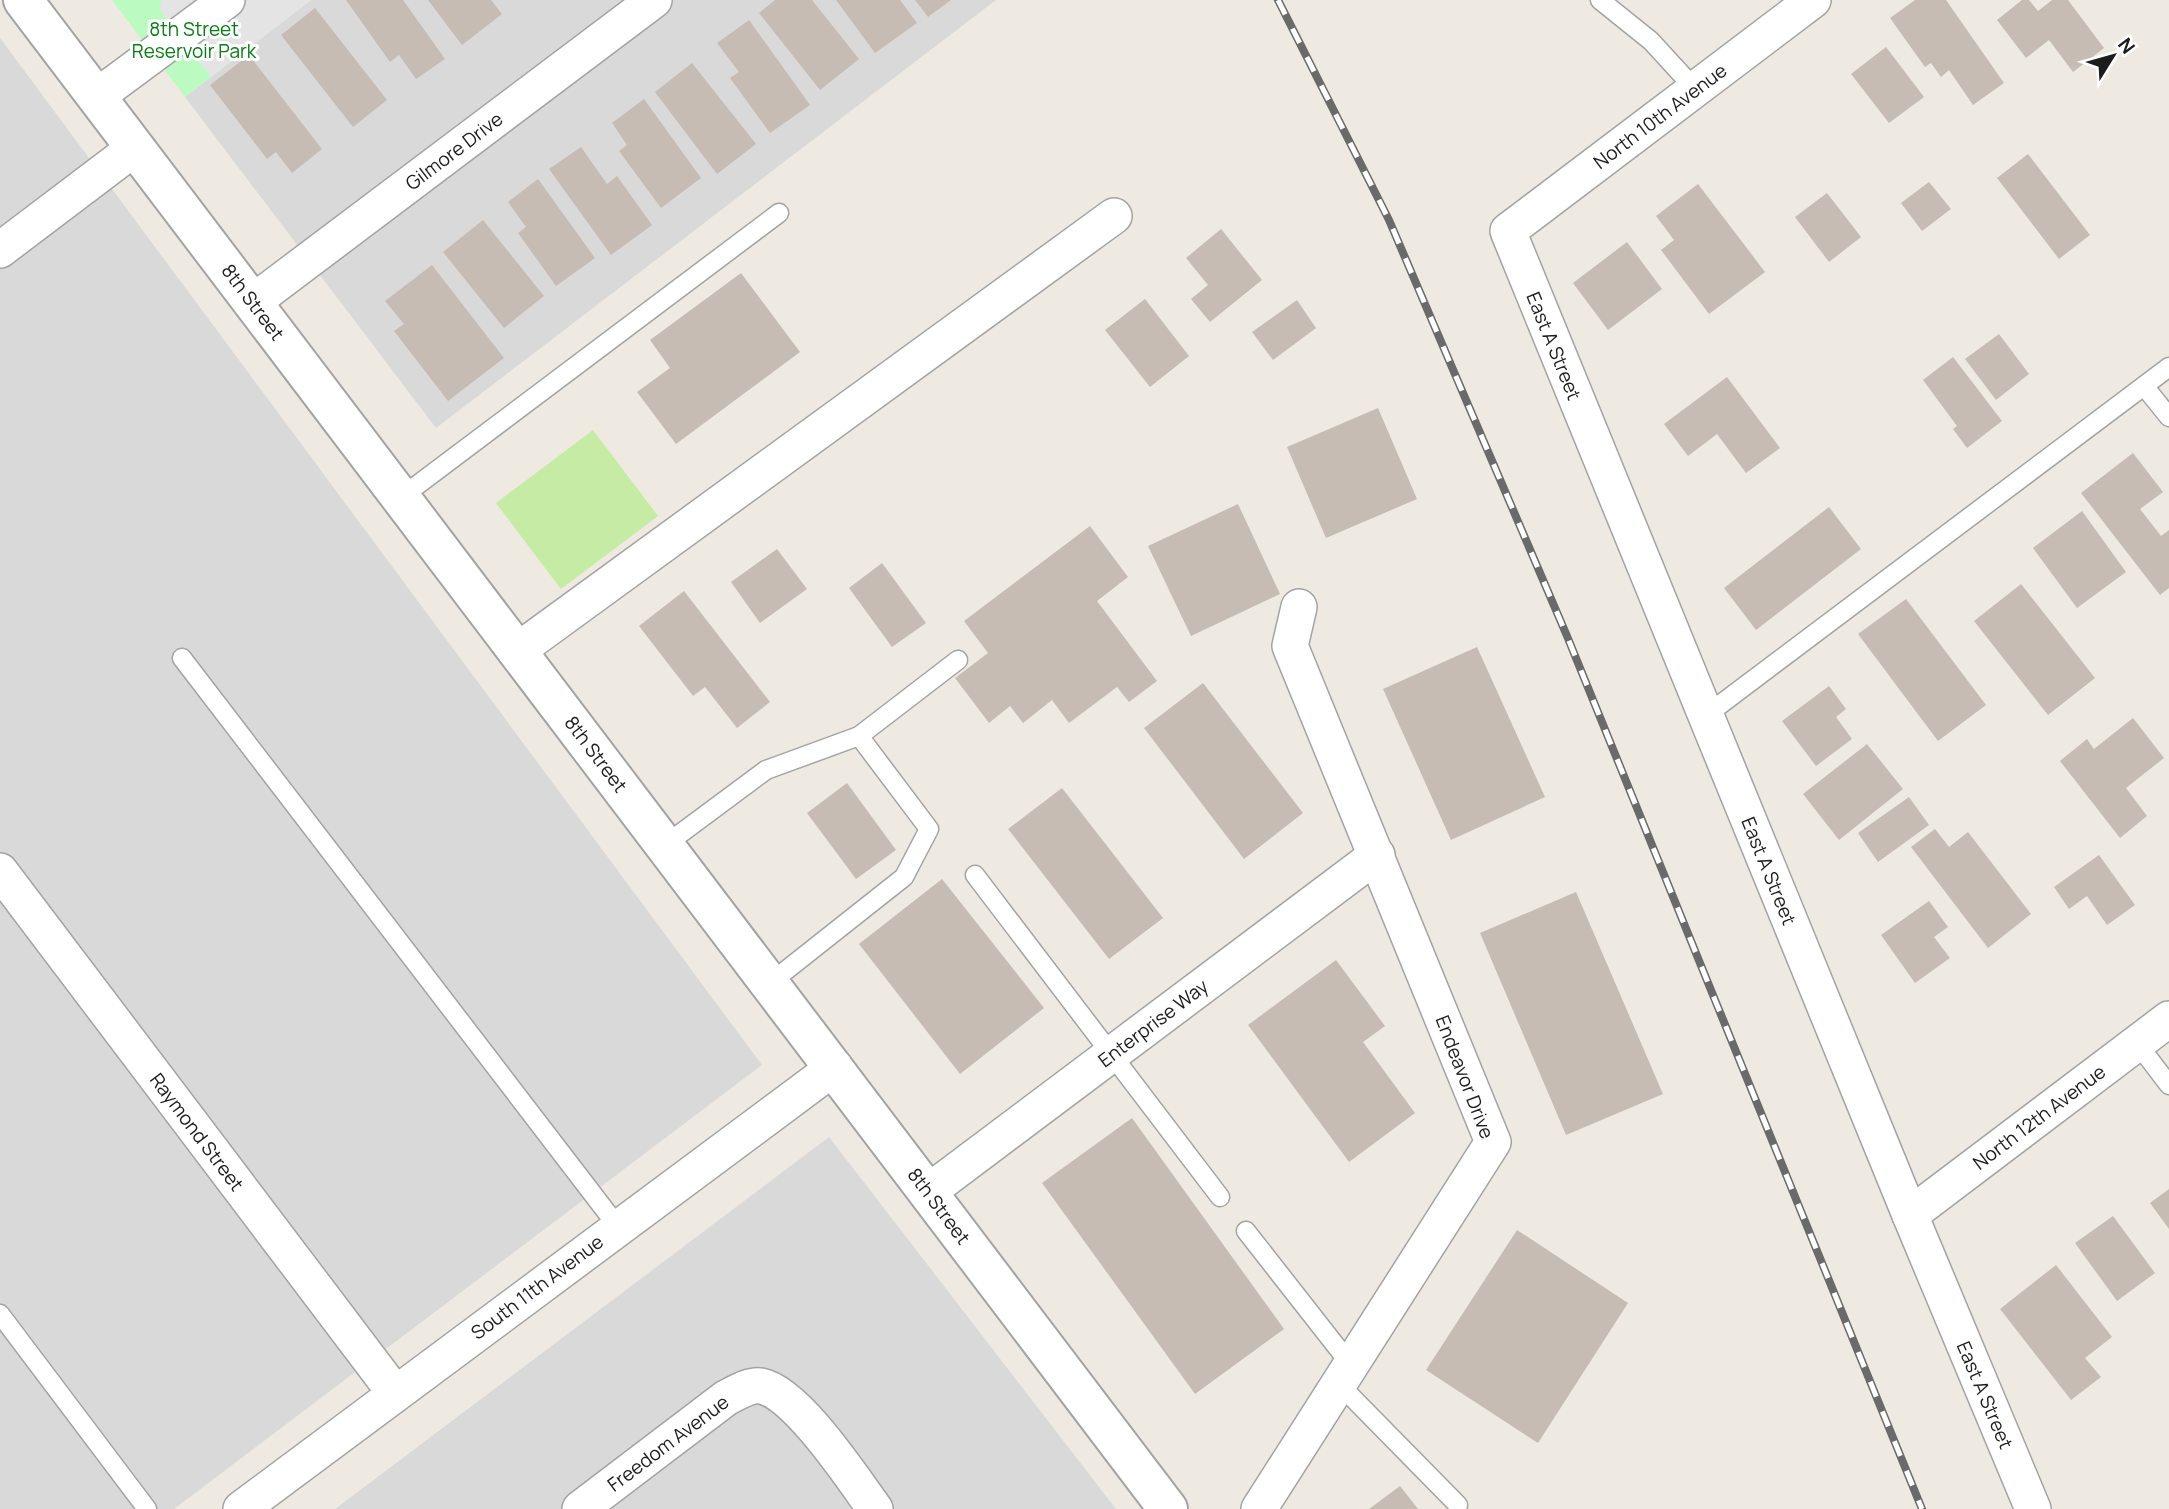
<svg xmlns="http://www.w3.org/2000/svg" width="2169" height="1509" viewBox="0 0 2169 1509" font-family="Manrope,sans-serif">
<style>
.residential{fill:#dad9d9}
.grass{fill:#c5eba4}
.park{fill:#bbfbc2}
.parking{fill:#e4e4e4}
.building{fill:#c6bcb4}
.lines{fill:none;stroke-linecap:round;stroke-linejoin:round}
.service-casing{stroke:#a3a3a3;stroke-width:21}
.minor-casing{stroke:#a3a3a3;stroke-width:38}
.tertiary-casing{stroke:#a3a3a3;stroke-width:42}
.service{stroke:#fff;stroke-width:18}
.minor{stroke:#fff;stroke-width:35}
.tertiary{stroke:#fff;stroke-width:38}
.rail-casing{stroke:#6a6a6a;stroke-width:8}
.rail{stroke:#fff;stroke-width:5;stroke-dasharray:16;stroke-linecap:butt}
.labels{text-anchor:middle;stroke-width:6;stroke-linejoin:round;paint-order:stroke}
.park-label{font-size:19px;fill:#077d15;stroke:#fff}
.street-label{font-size:19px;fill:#1c1c1c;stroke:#fff}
</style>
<rect width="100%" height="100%" fill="#eeeae1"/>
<!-- residential -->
<g class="residential">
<path d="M 311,0 L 996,0 L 436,428 L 185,97 Z"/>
<path d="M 0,38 L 762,1065 L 174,1509 L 0,1509 Z"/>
<path d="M 829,1137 L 1116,1509 L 335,1509 Z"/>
</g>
<!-- grass -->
<path class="grass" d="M 593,430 L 658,516 L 561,589 L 496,503 Z"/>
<!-- park -->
<path class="park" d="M 112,0 L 311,0 L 185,97 Z"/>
<!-- parking -->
<path class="parking" d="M 161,0 L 311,0 L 211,77 L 160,10 Z"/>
<!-- building -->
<g class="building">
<path d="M 346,0 L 403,0 L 445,59 L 416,79 L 399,55 L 390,62 Z"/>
<path d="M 428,0 L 491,0 L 502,14 L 462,45 Z"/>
<path d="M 775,0 L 812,0 L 859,59 L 820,90 L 759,13 Z"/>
<path d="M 836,0 L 900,0 L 917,23 L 875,53 Z"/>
<path d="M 915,0 L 951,0 L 928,17 Z"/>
<path d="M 1915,0 L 1946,0 L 2004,83 L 1973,105 L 1949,70 L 1941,77 L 1931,63 L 1925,67 L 1890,18 Z"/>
<path d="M 2022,0 L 2029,0 L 2038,11 L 2052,0 L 2068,0 L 2104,48 L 2073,72 L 2049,40 L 2026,58 L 1997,20 Z"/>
<path d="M 315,8 L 387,100 L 353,127 L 281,35 Z"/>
<path d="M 749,20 L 810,105 L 770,133 L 730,78 L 739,72 L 717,43 Z"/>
<path d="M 1886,47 L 1924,97 L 1889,123 L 1851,74 Z"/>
<path d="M 249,55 L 322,149 L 292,173 L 276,152 L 267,159 L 210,85 Z"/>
<path d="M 692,63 L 756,144 L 717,174 L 655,92 Z"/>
<path d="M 644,99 L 701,178 L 661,208 L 619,151 L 627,145 L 612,123 Z"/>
<path d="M 581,147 L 607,184 L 617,176 L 652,225 L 611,255 L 549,169 Z"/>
<path d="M 2028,154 L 2090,235 L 2059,259 L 1997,178 Z"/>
<path d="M 538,179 L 595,258 L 556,286 L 518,233 L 526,227 L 508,202 Z"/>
<path d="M 1929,182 L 1951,209 L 1922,231 L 1901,203 Z"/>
<path d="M 1698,184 L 1765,272 L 1709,314 L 1661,250 L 1674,240 L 1656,216 Z"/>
<path d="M 1827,193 L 1861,237 L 1829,262 L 1795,217 Z"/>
<path d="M 483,220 L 544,296 L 504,328 L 443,252 Z"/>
<path d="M 1221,229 L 1262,280 L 1210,322 L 1191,299 L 1208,285 L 1186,258 Z"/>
<path d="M 1627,242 L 1662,289 L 1608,330 L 1573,283 Z"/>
<path d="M 432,265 L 504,358 L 448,401 L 394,331 L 404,324 L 385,301 Z"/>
<path d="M 741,273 L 800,352 L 676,444 L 637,392 L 670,368 L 650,340 Z"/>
<path d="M 1145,299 L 1189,356 L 1150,387 L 1105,330 Z"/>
<path d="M 1297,300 L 1316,328 L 1273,360 L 1252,332 Z"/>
<path d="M 1999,334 L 2029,374 L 1996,400 L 1965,359 Z"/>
<path d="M 1953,357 L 2002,421 L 1967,448 L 1953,429 L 1957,426 L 1923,380 Z"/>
<path d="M 1727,377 L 1780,448 L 1746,473 L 1717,434 L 1688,456 L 1664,424 Z"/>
<path d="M 1378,408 L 1417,499 L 1326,538 L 1287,447 Z"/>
<path d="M 2133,453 L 2163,492 L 2140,509 L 2161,536 L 2169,530 L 2169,588 L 2160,595 L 2081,493 Z"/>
<path d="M 1238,504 L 1280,594 L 1191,636 L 1148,546 Z"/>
<path d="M 1829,507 L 1861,549 L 1756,630 L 1724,588 Z"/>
<path d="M 2082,511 L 2126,572 L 2077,608 L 2033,548 Z"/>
<path d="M 1090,526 L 1128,577 L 1097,601 L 1157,681 L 1129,702 L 1117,687 L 1069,723 L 1052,700 L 1023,723 L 1010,706 L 989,723 L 955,678 L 988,653 L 964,621 Z"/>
<path d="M 777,549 L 807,589 L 760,623 L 731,582 Z"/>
<path d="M 882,563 L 926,623 L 892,647 L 849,588 Z"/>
<path d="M 2021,584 L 2095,678 L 2048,715 L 1974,621 Z"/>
<path d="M 684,591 L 770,702 L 737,728 L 705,687 L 693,696 L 639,626 Z"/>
<path d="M 1906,599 L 1986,705 L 1938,741 L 1858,634 Z"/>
<path d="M 1477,647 L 1545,797 L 1451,840 L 1383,689 Z"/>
<path d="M 1203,683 L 1303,813 L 1244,859 L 1144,728 Z"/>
<path d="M 1829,686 L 1846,709 L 1836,717 L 1852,739 L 1816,766 L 1782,721 Z"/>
<path d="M 2133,718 L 2164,758 L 2126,788 L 2147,816 L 2120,838 L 2060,761 L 2087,739 L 2094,749 Z"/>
<path d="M 1867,744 L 1903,789 L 1839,840 L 1803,794 Z"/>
<path d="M 847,783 L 896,850 L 856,879 L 807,813 Z"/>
<path d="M 1062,788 L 1163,918 L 1109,959 L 1008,829 Z"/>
<path d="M 1909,797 L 1929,825 L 1878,862 L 1858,833 Z"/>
<path d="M 1935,829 L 1949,847 L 1968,832 L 2031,914 L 1988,948 L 1911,847 Z"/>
<path d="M 2099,855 L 2135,905 L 2107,925 L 2087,896 L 2069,909 L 2054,887 Z"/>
<path d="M 942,879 L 1044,1008 L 960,1074 L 859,944 Z"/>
<path d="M 1576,892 L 1663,1094 L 1566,1135 L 1480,933 Z"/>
<path d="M 1929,901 L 1948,927 L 1934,937 L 1950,958 L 1915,983 L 1881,935 Z"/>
<path d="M 1336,960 L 1385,1026 L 1363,1042 L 1415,1113 L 1349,1162 L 1248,1025 Z"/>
<path d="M 1132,1118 L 1284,1329 L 1195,1394 L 1042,1183 Z"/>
<path d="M 2169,1189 L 2169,1229 L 2150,1203 Z"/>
<path d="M 2113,1216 L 2155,1273 L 2117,1301 L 2075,1243 Z"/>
<path d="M 1517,1230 L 1628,1303 L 1538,1443 L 1426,1370 Z"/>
<path d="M 2056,1265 L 2112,1337 L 2085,1358 L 2101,1377 L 2071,1400 L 2000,1309 Z"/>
<path d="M 1400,1486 L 1418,1509 L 1369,1509 Z"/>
</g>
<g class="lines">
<!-- service casing -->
<g class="service-casing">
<g id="service">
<path d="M 1600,0 L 1651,41 L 1695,89"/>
<path d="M 2144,386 L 2169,417"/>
<path d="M 400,498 L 779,213"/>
<path d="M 182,658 L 618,1227"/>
<path d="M 1705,716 L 2169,367"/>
<path d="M 859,736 L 958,660"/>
<path d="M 665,845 L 766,770 L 859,736 L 929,829 L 904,877 L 770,983"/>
<path d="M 975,875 L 1220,1197"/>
<path d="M 2137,1043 L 2169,1085"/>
<path d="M 1246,1231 L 1351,1365"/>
<path d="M 0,1314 L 147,1509"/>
<path d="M 1339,1384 L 1458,1505"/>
</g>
</g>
<!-- minor casing -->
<g class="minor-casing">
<g id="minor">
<path d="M 1813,0 L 1508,231 L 1910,1215 L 2033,1509"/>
<path d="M 96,97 L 227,0"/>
<path d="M 0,250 L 136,147"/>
<path d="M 253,302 L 654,0"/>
<path d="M 517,651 L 1114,216"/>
<path d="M 0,871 L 395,1393"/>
<path d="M 928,1192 L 1377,855"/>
<path d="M 1910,1215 L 2169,1019"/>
<path d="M 241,1509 L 835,1067"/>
<path d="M 580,1509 L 726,1398 C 736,1393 750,1384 761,1386 C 797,1393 853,1479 875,1509"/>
<path d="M 1259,1509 L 1493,1142 L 1290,646 L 1299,607"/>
</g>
</g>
<!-- tertiary casing -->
<g class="tertiary-casing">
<path id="tertiary" d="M 23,0 L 1168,1509"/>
</g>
<!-- service -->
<use href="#service" class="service"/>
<!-- minor -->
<use href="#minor" class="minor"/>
<!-- tertiary -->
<use href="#tertiary" class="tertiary"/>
<!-- rail casing -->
<g class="rail-casing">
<path id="rail" d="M 1278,0 L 1389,220 L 1567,636 L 1922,1509"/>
</g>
<!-- rail -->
<use href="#rail" class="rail"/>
</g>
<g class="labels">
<!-- park labels -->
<g class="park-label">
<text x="194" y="36">8th Street<tspan x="194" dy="22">Reservoir Park</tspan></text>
</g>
<!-- street labels -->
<g class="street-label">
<text transform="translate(1660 116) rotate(-37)" y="7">North 10th Avenue</text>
<text transform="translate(454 151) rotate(-37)" y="7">Gilmore Drive</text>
<text transform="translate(253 302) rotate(53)" y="7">8th Street</text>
<text transform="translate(1554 346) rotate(68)" y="7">East A Street</text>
<text transform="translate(596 754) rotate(53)" y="7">8th Street</text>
<text transform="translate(1769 871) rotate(68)" y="7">East A Street</text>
<text transform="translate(1153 1023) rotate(-37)" y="7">Enterprise Way</text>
<text transform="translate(1465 1077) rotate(69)" y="7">Endeavor Drive</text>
<text transform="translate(2039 1117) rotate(-37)" y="7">North 12th Avenue</text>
<text transform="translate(197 1132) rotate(53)" y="7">Raymond Street</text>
<text transform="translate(939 1206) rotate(53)" y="7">8th Street</text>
<text transform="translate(537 1287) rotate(-37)" y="7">South 11th Avenue</text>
<text transform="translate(1985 1395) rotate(67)" y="7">East A Street</text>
<text transform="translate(668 1443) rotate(-37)" y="7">Freedom Avenue</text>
</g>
</g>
<!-- north arrow -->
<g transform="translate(2113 56) rotate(53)" stroke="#ffffff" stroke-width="5" paint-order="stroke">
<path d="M0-5L12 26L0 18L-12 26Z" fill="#1c1c1c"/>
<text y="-10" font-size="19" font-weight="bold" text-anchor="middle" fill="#1c1c1c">N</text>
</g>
</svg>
